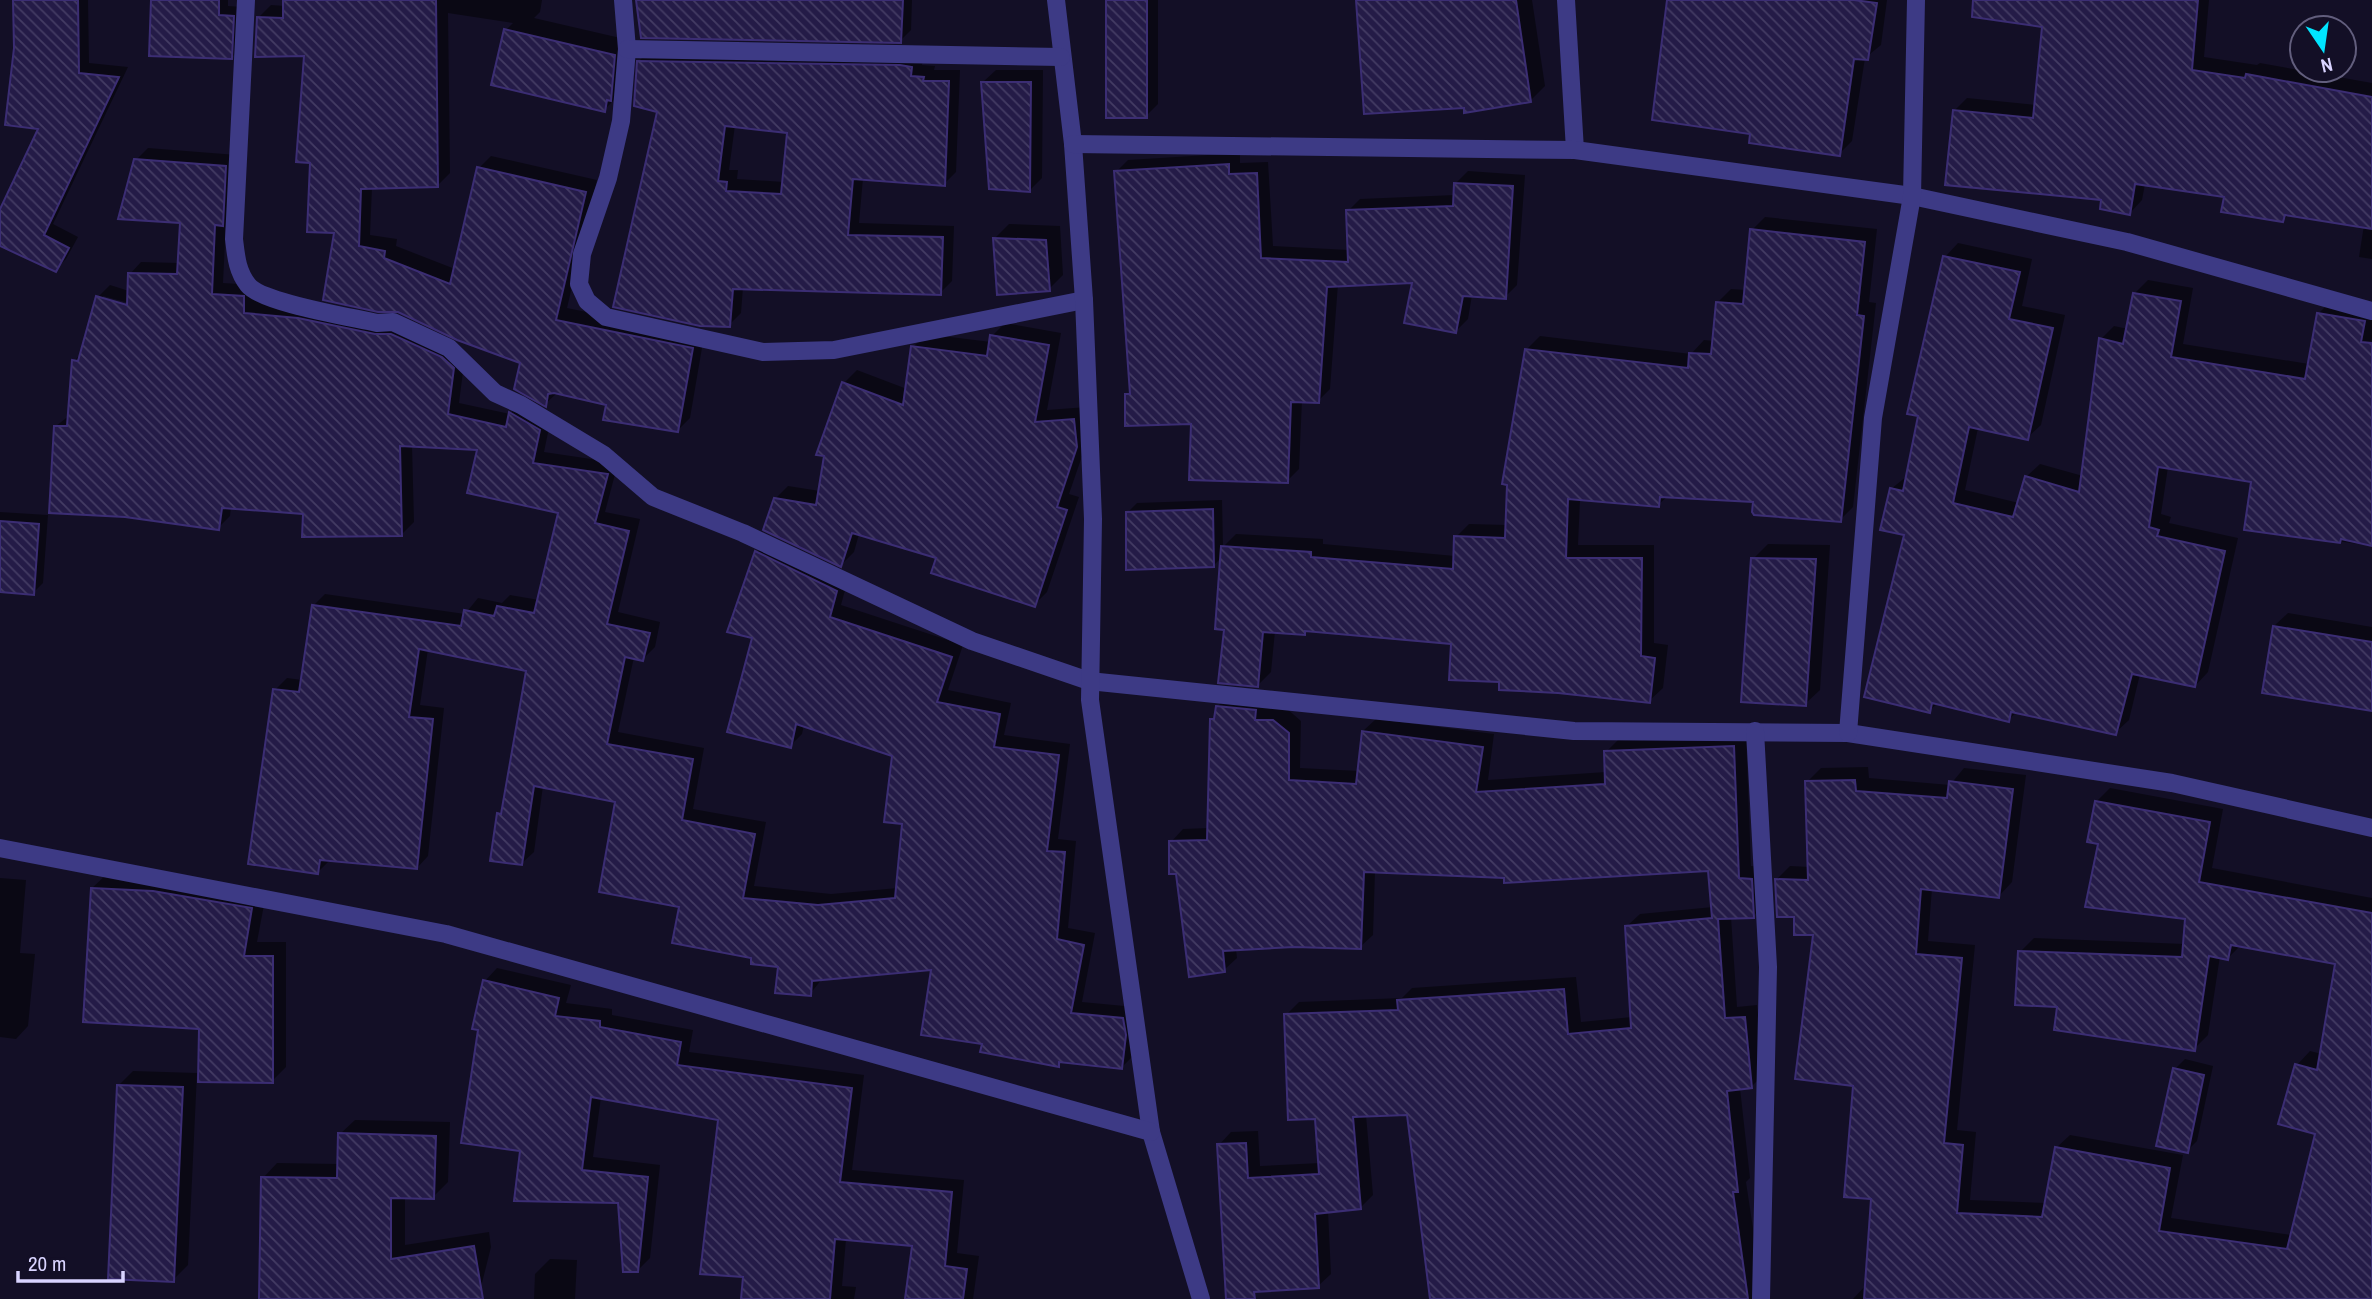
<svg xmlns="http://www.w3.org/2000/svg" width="2372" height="1299" viewBox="0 0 2372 1299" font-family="'Archivo Narrow',sans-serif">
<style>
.shadow{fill:#0007;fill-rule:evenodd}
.building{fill:url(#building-back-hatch);stroke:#3b2d73;stroke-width:2;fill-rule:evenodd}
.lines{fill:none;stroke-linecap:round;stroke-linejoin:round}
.street{stroke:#3d3a85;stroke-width:18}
</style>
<defs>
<pattern id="building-back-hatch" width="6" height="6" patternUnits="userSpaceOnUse" patternTransform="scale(1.75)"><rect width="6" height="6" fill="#241b47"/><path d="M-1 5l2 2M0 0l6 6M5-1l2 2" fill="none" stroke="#433b63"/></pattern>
</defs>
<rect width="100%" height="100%" fill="#130f26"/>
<!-- shadow -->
<g class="shadow">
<path d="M 14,0 L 88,0 L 89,63 L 128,67 L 53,224 L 78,237 L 66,259 L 55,270 L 0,244 L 0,213 L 40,127 L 15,48 Z"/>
<path d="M 153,0 L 228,0 L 228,6 L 243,7 L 241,48 L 231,58 Z"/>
<path d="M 285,0 L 542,0 L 540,12 L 534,18 L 629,40 L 619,95 L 604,110 L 506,30 L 513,23 L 448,13 L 450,173 L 437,186 L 372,187 L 370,235 L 397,239 L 396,246 L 455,269 L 479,168 L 491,156 L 597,180 L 567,308 L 704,336 L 690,418 L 678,430 L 608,404 L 556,394 L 545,404 L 523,362 L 398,310 L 336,231 L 312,161 L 306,54 L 258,18 L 271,5 L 285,6 Z"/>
<path d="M 638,0 L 912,0 L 911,30 L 900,41 Z"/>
<path d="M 1108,0 L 1158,0 L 1158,104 L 1146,116 Z"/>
<path d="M 1358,0 L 1532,0 L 1545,86 L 1530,101 L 1465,106 Z"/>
<path d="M 1669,0 L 1887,0 L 1881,45 L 1865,58 L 1852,141 L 1839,154 L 1752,133 L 1663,29 Z"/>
<path d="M 2008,0 L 2209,0 L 2204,57 L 2257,65 L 2260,63 L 2372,83 L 2372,259 L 2359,257 L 2364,225 L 2290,214 L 2283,220 L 2226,196 L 2145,184 L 2142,200 L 2130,213 L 1954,111 L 1967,98 L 2036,105 L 2044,25 Z"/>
<path d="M 651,49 L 923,55 L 922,65 L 935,66 L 934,70 L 960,70 L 956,172 L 944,184 L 863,178 L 859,223 L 954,226 L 952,281 L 940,293 L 743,287 L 741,313 L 729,325 L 659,110 L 639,61 ZM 735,125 L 789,132 L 784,182 L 737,179 L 738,170 L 729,170 Z"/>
<path d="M 996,70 L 1043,70 L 1042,178 L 1029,191 L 983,82 Z"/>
<path d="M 148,148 L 237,155 L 234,212 L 226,221 L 223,283 L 255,285 L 256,301 L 311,306 L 388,323 L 465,356 L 459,403 L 510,414 L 522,401 L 551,418 L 544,452 L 618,463 L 605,512 L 640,519 L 618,612 L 660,622 L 655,647 L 643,659 L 634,657 L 618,732 L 704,748 L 693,809 L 766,822 L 754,886 L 831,894 L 898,888 L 904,823 L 894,754 L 804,725 L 802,734 L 790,746 L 754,636 L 757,552 L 769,541 L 848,579 L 841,605 L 963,645 L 948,690 L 1011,703 L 1004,735 L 1070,744 L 1058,839 L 1076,841 L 1068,928 L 1095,933 L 1082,1002 L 1135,1007 L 1134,1055 L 1122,1067 L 1062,1061 L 1058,1065 L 984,1042 L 933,968 L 822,979 L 810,994 L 779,965 L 753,957 L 681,905 L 617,801 L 543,786 L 534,852 L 522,863 L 498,814 L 504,808 L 528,670 L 428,649 L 420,705 L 444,708 L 428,856 L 417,868 L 329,861 L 317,873 L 275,690 L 287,678 L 302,680 L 313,606 L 325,594 L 465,614 L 478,598 L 502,603 L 510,595 L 539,600 L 560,512 L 479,448 L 412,445 L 414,522 L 402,534 L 305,512 L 231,507 L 230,516 L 218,528 L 56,426 L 70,415 L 74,361 L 83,352 L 98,297 L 110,285 L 129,291 L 130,274 L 141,262 L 179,263 L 182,221 L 136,160 ZM 103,296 L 136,305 L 135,309 L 103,300 Z"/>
<path d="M 1240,153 L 1240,163 L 1268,162 L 1273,246 L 1349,250 L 1348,211 L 1360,199 L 1455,195 L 1456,183 L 1468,171 L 1525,175 L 1517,285 L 1505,297 L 1472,295 L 1468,319 L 1456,331 L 1414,282 L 1338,284 L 1330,389 L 1318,401 L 1302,400 L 1299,469 L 1287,481 L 1193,423 L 1127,395 L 1132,390 L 1116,172 L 1128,160 Z"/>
<path d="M 1765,217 L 1877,229 L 1869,302 L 1876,303 L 1853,507 L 1840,520 L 1755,500 L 1668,496 L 1658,505 L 1580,499 L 1578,545 L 1654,545 L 1654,643 L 1668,645 L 1663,688 L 1649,701 L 1501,680 L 1452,642 L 1308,630 L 1304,633 L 1275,631 L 1271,672 L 1258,685 L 1226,628 L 1222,557 L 1213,566 L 1127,513 L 1137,503 L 1222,500 L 1223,547 L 1236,534 L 1323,539 L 1323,544 L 1455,556 L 1456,537 L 1469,524 L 1507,525 L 1527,349 L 1540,336 L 1691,354 L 1704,340 L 1714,341 L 1718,302 L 1731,289 L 1746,290 L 1752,230 Z"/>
<path d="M 1009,224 L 1060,226 L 1063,275 L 1049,289 L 994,239 Z"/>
<path d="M 1958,243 L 2032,259 L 2022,306 L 2065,315 L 2041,425 L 2027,438 L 1978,428 L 1965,490 L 2019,503 L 2026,477 L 2040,464 L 2083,476 L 2101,339 L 2114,326 L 2128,329 L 2134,294 L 2148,280 L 2193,288 L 2183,344 L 2309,364 L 2318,314 L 2332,300 L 2372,307 L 2372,338 L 2366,373 L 2372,373 L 2372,546 L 2246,528 L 2253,481 L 2168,467 L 2161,514 L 2171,517 L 2169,523 L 2238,538 L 2208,672 L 2195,686 L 2140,674 L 2129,720 L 2115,733 L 2017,712 L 2008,720 L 1938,703 L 1929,711 L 1906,534 L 1891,489 L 1907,476 L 1945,257 Z"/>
<path d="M 1005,323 L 1061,333 L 1047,410 L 1087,407 L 1090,433 L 1069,494 L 1079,497 L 1047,592 L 1034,605 L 938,556 L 859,534 L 854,552 L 841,565 L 775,499 L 788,486 L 820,491 L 844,383 L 857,370 L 907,389 L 913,347 L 926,334 L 991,342 L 992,336 Z"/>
<path d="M 0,512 L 48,515 L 43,583 L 33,593 L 0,591 Z"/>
<path d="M 1768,544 L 1830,545 L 1820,690 L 1805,704 L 1753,559 Z"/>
<path d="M 2288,613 L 2372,627 L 2372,709 L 2274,626 Z"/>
<path d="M 1230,694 L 1286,708 L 1301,721 L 1300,768 L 1359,771 L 1363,731 L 1376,719 L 1494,734 L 1488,780 L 1606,772 L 1606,752 L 1619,739 L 1746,734 L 1751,866 L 1764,867 L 1766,904 L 1753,916 L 1731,917 L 1737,1007 L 1757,1005 L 1764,1074 L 1751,1087 L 1740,1088 L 1750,1178 L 1746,1182 L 1759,1268 L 1761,1299 L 1432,1299 L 1408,1113 L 1366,1115 L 1373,1195 L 1360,1208 L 1328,1211 L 1331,1274 L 1318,1286 L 1219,1145 L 1231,1132 L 1258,1131 L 1260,1166 L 1320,1163 L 1316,1117 L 1286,1015 L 1299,1002 L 1402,998 L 1412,988 L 1576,977 L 1581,1022 L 1632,1017 L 1627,926 L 1640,914 L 1713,907 L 1710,869 L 1375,871 L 1373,935 L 1360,947 L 1294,946 L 1236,949 L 1237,958 L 1224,970 L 1177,872 L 1171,842 L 1183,829 L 1209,828 L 1212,720 L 1217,715 L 1218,706 Z"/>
<path d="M 1868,767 L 1869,778 L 1950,785 L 1964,768 L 2026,775 L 2012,882 L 1999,896 L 1932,888 L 1928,941 L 1975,945 L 1957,1130 L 1976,1132 L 1970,1200 L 2047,1203 L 2056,1148 L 2070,1135 L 2183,1155 L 2171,1218 L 2292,1235 L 2317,1133 L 2297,1065 L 2310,1051 L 2322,1054 L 2337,963 L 2241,945 L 2228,958 L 2220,956 L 2208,1035 L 2194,1049 L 2059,1005 L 2020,952 L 2034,938 L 2185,944 L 2187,917 L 2100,842 L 2097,801 L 2110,788 L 2223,809 L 2212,868 L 2372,898 L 2372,1299 L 1853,1299 L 1867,1284 L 1873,1197 L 1855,1085 L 1815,934 L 1796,915 L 1776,880 L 1790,866 L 1810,867 L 1807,782 L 1821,768 Z"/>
<path d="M 107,874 L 266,894 L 257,942 L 286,942 L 286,1067 L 272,1081 L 201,1027 L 92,888 Z"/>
<path d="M 0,878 L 26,880 L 20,953 L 35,954 L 28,1026 L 16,1039 L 0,1037 Z"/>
<path d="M 497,968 L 571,985 L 566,1003 L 612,1009 L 612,1015 L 693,1030 L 689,1052 L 864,1075 L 852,1170 L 964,1180 L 957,1253 L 979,1256 L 973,1299 L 906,1299 L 914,1245 L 846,1239 L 842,1286 L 856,1287 L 854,1299 L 742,1299 L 745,1276 L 720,1119 L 601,1097 L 593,1157 L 660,1165 L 650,1258 L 637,1271 L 620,1201 L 522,1149 L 480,1029 L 485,981 Z"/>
<path d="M 2185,1059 L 2213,1066 L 2197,1141 L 2187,1151 L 2175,1069 Z"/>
<path d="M 133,1071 L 197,1073 L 188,1265 L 173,1280 L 119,1085 Z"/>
<path d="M 355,1120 L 450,1122 L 448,1182 L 433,1197 L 405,1197 L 405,1245 L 489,1232 L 491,1247 L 478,1299 L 260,1299 L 263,1178 L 277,1163 L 339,1164 L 340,1134 Z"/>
<path d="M 550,1259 L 577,1260 L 575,1299 L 534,1299 L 535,1274 Z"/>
</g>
<!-- building -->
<g class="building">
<path d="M 13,0 L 78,0 L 79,73 L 119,77 L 44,235 L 69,248 L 56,272 L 0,246 L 0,209 L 38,129 L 5,125 L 14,48 Z"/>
<path d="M 151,0 L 219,0 L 219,15 L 234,16 L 232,59 L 149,56 Z"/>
<path d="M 283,0 L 436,0 L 438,187 L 361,189 L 359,246 L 385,251 L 384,258 L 450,284 L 477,167 L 586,192 L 556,320 L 693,348 L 678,432 L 603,420 L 606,405 L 554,393 L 548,394 L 546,407 L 514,389 L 520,363 L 457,340 L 398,312 L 378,312 L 323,300 L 334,233 L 307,232 L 310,163 L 296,162 L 304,56 L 255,57 L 257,17 L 283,18 Z"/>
<path d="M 636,0 L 903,0 L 901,43 L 641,38 Z"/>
<rect x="1106" y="0" width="41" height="118"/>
<path d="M 1356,0 L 1516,0 L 1531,102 L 1464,113 L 1464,108 L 1364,114 Z"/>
<path d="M 1667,0 L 1854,0 L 1877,3 L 1868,60 L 1854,59 L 1840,156 L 1749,143 L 1750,134 L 1652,120 Z"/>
<path d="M 1973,0 L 2198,0 L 2192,70 L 2245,78 L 2246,74 L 2372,97 L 2372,229 L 2285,215 L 2283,222 L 2221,212 L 2224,197 L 2135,184 L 2130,215 L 2100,209 L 2101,200 L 1945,185 L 1953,110 L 2033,118 L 2042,27 L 1972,17 Z"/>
<path d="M 504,29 L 615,55 L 611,101 L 607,100 L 605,112 L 491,85 Z"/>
<path d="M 637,61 L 900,65 L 912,67 L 911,76 L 924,77 L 923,81 L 949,81 L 945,186 L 853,179 L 848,235 L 943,237 L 941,295 L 733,289 L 730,327 L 700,326 L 613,307 L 657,112 L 634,106 ZM 725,126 L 787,133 L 781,194 L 726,191 L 727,182 L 718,181 Z"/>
<path d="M 981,82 L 1031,82 L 1030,192 L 989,189 Z"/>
<path d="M 134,159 L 226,166 L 223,226 L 215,225 L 212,294 L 244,296 L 244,313 L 298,318 L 375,334 L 391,334 L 442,357 L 454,368 L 448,414 L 506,427 L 509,412 L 540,430 L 533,463 L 608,474 L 595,523 L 629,531 L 607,624 L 650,633 L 643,661 L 625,657 L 607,744 L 693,759 L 682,820 L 755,834 L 743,898 L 818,905 L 895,898 L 902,824 L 884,822 L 892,756 L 796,724 L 791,748 L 727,732 L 752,638 L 727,632 L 755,551 L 837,591 L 830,617 L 952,657 L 937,702 L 1000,714 L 994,747 L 1059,755 L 1047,851 L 1065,852 L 1057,939 L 1084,945 L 1071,1013 L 1123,1018 L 1126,1035 L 1122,1069 L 1059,1062 L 1059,1067 L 980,1052 L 982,1044 L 921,1035 L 931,970 L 812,981 L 811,996 L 775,993 L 778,967 L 751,964 L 751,958 L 672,943 L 679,907 L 599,892 L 615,802 L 534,786 L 522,865 L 490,861 L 497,813 L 501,814 L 526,671 L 419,649 L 409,717 L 433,719 L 417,869 L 320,860 L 318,874 L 248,864 L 273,689 L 299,692 L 312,605 L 461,626 L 464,610 L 494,616 L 497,606 L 534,613 L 558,513 L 467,493 L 477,450 L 400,446 L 402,536 L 302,537 L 303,514 L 222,508 L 219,530 L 125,517 L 49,513 L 54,426 L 67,426 L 72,360 L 78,361 L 96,296 L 127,305 L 128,273 L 177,274 L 180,223 L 118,219 Z"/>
<path d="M 1229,164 L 1229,174 L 1257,173 L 1261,258 L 1348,262 L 1346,210 L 1453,206 L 1454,183 L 1513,186 L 1506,299 L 1463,296 L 1456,333 L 1404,323 L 1412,283 L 1327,287 L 1319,403 L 1291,402 L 1288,483 L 1189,480 L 1191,424 L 1125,426 L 1125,394 L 1130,394 L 1114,171 Z"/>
<path d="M 1750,229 L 1865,242 L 1857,315 L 1864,316 L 1841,522 L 1754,515 L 1752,512 L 1753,502 L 1660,497 L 1659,507 L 1568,499 L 1566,558 L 1642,558 L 1641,656 L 1655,658 L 1650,703 L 1558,693 L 1499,690 L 1499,682 L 1449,680 L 1451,644 L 1305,631 L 1305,635 L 1263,632 L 1258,687 L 1218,683 L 1224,630 L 1215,629 L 1221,546 L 1311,552 L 1311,557 L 1453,569 L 1454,536 L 1505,538 L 1507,485 L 1502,484 L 1525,349 L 1688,368 L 1689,353 L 1711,354 L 1716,302 L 1743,304 Z"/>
<path d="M 993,238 L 1046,240 L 1050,291 L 997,295 Z"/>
<path d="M 1943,256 L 2020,272 L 2009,319 L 2053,328 L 2028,440 L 1969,427 L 1953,503 L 2013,517 L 2025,476 L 2079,492 L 2099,338 L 2123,344 L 2133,293 L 2181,301 L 2171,357 L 2305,379 L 2317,313 L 2365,321 L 2361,342 L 2372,343 L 2372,546 L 2341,539 L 2340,543 L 2244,530 L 2251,482 L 2158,467 L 2149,527 L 2159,530 L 2157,536 L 2225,551 L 2195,687 L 2132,674 L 2116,735 L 2011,712 L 2009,722 L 1932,703 L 1930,713 L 1864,697 L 1904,535 L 1880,530 L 1890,488 L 1903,491 L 1918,416 L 1907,414 Z"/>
<path d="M 990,335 L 1049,345 L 1035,422 L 1074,419 L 1077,447 L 1057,507 L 1067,510 L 1035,607 L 931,573 L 936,558 L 852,533 L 841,567 L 763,530 L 774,498 L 816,505 L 824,456 L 816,455 L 842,382 L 903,405 L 911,346 L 987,356 Z"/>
<path d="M 1213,509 L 1214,567 L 1126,570 L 1126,512 Z"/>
<path d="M 0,521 L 39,524 L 34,595 L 0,592 Z"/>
<path d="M 1751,558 L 1816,559 L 1806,706 L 1741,702 Z"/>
<path d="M 2273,626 L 2372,642 L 2372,711 L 2262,693 Z"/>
<path d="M 1216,706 L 1256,710 L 1255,720 L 1273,720 L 1289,733 L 1289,780 L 1356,784 L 1362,731 L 1483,747 L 1476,792 L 1605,784 L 1604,751 L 1734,746 L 1739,878 L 1752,879 L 1754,918 L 1718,919 L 1725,1018 L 1745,1017 L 1752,1088 L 1727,1091 L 1738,1192 L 1733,1192 L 1748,1299 L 1430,1299 L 1407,1115 L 1353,1117 L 1361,1209 L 1315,1214 L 1319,1288 L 1254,1292 L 1255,1299 L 1226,1299 L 1217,1144 L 1246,1143 L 1248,1178 L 1319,1174 L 1315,1119 L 1288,1120 L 1284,1014 L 1398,1010 L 1397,1000 L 1564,989 L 1568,1034 L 1631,1028 L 1625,926 L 1712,918 L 1708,871 L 1504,883 L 1504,878 L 1364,872 L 1361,949 L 1294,947 L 1223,951 L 1225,972 L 1189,977 L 1176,874 L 1169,874 L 1169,841 L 1207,840 L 1210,719 L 1214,719 Z"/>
<path d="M 1855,780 L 1856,791 L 1947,798 L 1949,781 L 2013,789 L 1999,898 L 1921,889 L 1916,954 L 1962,958 L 1944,1143 L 1963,1145 L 1957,1213 L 2042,1217 L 2055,1147 L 2170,1168 L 2159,1231 L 2287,1249 L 2315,1134 L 2278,1124 L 2295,1064 L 2317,1070 L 2335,964 L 2231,945 L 2228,960 L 2209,956 L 2195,1051 L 2054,1030 L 2057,1007 L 2015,1005 L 2018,951 L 2182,957 L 2185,919 L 2085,907 L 2098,844 L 2087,842 L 2095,801 L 2210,822 L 2199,882 L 2372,913 L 2372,1299 L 1864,1299 L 1871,1199 L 1844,1197 L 1853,1086 L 1795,1079 L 1813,935 L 1794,935 L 1794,917 L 1777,917 L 1775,879 L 1808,880 L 1805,781 Z"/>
<path d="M 91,888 L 153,891 L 252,908 L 244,956 L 273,956 L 273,1083 L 198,1082 L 199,1029 L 83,1022 Z"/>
<path d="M 483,980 L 559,998 L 555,1016 L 600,1021 L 600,1027 L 681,1042 L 677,1065 L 852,1088 L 840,1182 L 952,1192 L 945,1266 L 967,1269 L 963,1299 L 905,1299 L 912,1246 L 835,1239 L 830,1299 L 741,1299 L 743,1277 L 700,1274 L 718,1120 L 591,1097 L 582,1170 L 648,1177 L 638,1272 L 623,1272 L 618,1203 L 514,1201 L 520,1151 L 461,1143 L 478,1030 L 472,1029 Z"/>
<path d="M 2173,1068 L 2204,1075 L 2188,1153 L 2156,1146 Z"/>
<path d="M 117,1085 L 183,1087 L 174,1282 L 108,1279 Z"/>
<path d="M 338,1133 L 436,1136 L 434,1199 L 391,1198 L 391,1259 L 474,1246 L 483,1299 L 259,1299 L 261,1177 L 337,1178 Z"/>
</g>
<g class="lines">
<!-- street -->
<g class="street">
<path d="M 246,0 L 234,239 C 236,256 237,271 248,285 C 262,303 351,317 377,323 L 393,322 L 449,348 L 495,393 L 521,405 L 604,455 L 653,497 L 743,533 L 972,641 L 1089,681 L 1574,731 L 1848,733 L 2172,783 L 2372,828"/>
<path d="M 623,0 L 627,49 L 621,121 L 608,178 L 582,254 L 579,284 L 587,301 L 606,317 L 763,352 L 834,350 L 1084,300"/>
<path d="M 1056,0 L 1073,144 L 1084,300 L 1093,519 L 1090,700 L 1151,1132 L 1201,1299"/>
<path d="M 1566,0 L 1575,150"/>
<path d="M 627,49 L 1061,57"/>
<path d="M 1073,144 L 1575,150 L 1912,196 L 2127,242 L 2372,311"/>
<path d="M 1755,731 L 1768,967 L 1761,1299"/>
<path d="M 1848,733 L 1873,418 L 1912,196 L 1916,0"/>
<path d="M 0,848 L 446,934 L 1151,1132"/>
</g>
</g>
<!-- north arrow -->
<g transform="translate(2323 49) rotate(167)"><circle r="33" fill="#130f26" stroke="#625e7d" stroke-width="2"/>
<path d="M0-5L12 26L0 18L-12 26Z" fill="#00e5ff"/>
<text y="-10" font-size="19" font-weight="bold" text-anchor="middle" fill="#d9d4ff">N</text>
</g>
<!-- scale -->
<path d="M18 1271v10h105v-10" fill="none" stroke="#d9d4ff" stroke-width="3.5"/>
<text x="28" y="1271" font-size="21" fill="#d9d4ff" stroke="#130f26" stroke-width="5" paint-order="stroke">20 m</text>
</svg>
